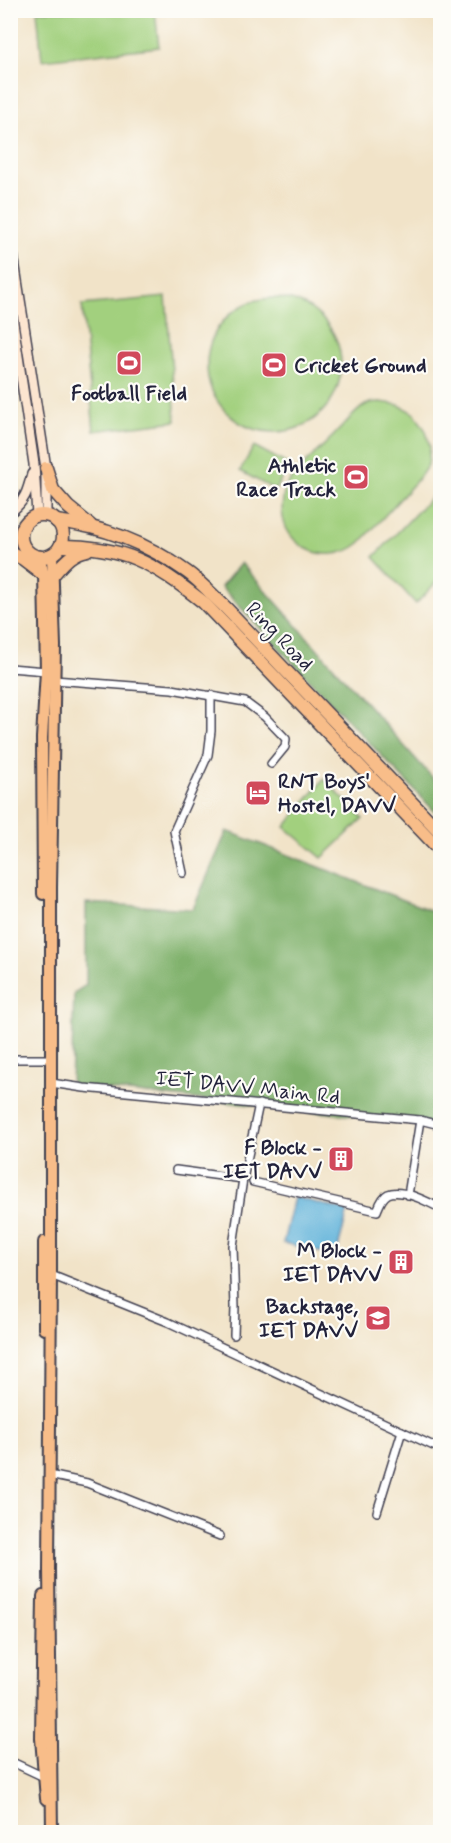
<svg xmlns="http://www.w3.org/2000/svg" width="451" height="1843" viewBox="0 0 451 1843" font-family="Mynerve,sans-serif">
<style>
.green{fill:#a2d07e;stroke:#62795c;stroke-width:1.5}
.forest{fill:#81b26d;stroke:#526a54;stroke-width:1.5}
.water{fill:#5db1d9;stroke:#406a8a;stroke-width:1.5}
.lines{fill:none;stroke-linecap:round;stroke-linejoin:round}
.street-casing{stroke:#413f50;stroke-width:10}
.secondary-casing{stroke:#413f50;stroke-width:12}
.primary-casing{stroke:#413f50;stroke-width:14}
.highway-casing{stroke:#413f50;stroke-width:15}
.street{stroke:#fff;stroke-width:7}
.secondary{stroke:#fce5d0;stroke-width:9}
.primary{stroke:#f8bd89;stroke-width:10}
.highway{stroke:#f8bd89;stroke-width:12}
.labels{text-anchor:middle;stroke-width:4.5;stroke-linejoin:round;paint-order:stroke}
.poi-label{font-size:21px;font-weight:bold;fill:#22223b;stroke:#fdfcf7;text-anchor:end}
.street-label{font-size:21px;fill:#22223b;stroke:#fdfcf7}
</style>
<rect width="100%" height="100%" fill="#fdfcf7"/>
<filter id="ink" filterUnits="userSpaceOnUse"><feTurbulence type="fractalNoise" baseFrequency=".0167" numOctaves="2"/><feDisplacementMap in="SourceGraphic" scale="12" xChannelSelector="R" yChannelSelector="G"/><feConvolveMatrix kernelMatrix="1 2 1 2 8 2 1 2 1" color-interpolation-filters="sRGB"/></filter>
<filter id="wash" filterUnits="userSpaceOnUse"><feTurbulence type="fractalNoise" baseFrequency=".008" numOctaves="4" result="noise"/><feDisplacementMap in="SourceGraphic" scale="24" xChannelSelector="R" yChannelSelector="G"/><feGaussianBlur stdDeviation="1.35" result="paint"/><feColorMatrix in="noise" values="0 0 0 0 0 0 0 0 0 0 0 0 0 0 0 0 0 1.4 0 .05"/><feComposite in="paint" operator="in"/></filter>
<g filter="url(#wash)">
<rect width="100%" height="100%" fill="#f1e3c8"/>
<!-- green -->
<g class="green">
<path d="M 37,11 L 155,11 L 159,47 L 42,60 Z"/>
<path d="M 166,297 L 176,421 L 94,431 L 82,305 Z"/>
<circle cx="274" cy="365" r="67"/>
<path d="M 381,402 L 399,405 L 415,414 L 426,431 L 430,447 L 428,465 L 419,478 L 360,543 C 327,570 275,545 283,500 C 283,496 284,491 286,487 C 293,472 318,452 330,439 C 340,430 355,410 367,404 C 371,402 377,402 381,402 Z"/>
<path d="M 254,446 L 289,465 L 275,490 L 240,471 Z"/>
<path d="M 440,488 L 440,578 L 416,604 L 374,557 Z"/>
<path d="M 324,779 L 363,819 L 322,858 L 285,827 Z"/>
</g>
<!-- forest -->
<g class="forest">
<path d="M 241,563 L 440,786 L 440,817 L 221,587 Z"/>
<path d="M 227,831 L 437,913 L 440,916 L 440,1125 L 71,1086 L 74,993 L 86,985 L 86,903 L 193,909 Z"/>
</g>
<!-- water -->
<path class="water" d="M 294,1197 L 348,1211 L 336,1256 L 283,1243 Z"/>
</g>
<g filter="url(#ink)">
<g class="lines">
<!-- street casing -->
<g class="street-casing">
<g id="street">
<path d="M 10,668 L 46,671"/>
<path d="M 54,680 L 172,689 L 245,702 L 265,717 L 286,739 L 285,747 L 271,764"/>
<path d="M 183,873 L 174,831 L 208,755 L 211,731 L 211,695"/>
<path d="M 10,1059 L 45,1059"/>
<path d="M 51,1083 L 84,1088 L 420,1120 L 440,1125"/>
<path d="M 176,1170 L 243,1179"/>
<path d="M 253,1182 L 377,1211 C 379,1206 382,1197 388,1194 C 402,1188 428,1202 440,1208"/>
<path d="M 408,1195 L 420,1120"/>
<path d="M 51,1275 L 168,1322 L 440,1449"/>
<path d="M 234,1335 L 235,1307 L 233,1246 L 243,1179 L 259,1104"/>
<path d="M 49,1475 L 87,1483 L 220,1536"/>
<path d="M 377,1512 L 402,1431"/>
<path d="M 10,1761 L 44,1777"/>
</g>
</g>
<!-- secondary casing -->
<g class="secondary-casing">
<g id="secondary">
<path d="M 10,235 L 46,468 L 46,516"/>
<path d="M 10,302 L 34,464 L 37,516"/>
<path d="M 10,512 C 25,502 28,490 32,474"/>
</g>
</g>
<!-- primary casing -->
<g class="primary-casing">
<g id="primary">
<path d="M 39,556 L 44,575 L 46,671 L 42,738 L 43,894"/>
<path d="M 44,1329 L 44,1242"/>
<path d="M 43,1596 L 41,1738 L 46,1799"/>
<path d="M 52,1832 L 49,1570 L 51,1275 L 51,887 L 55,646 L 52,554"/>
</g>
</g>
<!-- highway casing -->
<g class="highway-casing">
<g id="highway">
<path d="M 46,468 L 53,490 L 68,507 L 90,525"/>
<circle cx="42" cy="536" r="21"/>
<path d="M 56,521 C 103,526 148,544 187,572 C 200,581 212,595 225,607 L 440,832"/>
<path d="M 60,546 C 125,546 153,563 203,602 L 440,850"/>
<path d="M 10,552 L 23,559 L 44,575"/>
<path d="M 52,576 C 62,565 71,552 87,550"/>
</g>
</g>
<!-- street -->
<use href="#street" class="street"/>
<!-- secondary -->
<use href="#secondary" class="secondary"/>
<!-- primary -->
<use href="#primary" class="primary"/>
<!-- highway -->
<use href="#highway" class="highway"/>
</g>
</g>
<!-- icons -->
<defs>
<g id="stadium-square" transform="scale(1.35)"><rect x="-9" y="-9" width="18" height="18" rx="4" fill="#d1495b" stroke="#fdfcf7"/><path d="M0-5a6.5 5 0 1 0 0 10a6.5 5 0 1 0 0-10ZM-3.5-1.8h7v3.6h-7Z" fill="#fff"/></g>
<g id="hotel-square" transform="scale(1.35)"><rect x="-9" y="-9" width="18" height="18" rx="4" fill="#d1495b" stroke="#fdfcf7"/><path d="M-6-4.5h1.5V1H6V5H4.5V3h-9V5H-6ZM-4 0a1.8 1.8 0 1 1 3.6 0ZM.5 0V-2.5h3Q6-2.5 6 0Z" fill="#fff"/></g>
<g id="building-square" transform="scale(1.35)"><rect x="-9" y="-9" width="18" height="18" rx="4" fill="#d1495b" stroke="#fdfcf7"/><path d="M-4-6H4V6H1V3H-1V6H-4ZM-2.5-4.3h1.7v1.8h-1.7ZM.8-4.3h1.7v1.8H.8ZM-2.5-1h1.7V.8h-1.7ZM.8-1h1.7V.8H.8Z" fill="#fff"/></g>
<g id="university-square" transform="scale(1.35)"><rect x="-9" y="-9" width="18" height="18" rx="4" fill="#d1495b" stroke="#fdfcf7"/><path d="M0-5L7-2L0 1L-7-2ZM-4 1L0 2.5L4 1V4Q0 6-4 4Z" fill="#fff"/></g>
</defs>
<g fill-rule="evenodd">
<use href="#stadium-square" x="129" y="363"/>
<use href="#stadium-square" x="274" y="365"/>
<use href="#stadium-square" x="356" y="477"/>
<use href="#hotel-square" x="258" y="793"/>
<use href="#building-square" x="341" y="1159"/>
<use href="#building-square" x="401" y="1262"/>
<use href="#university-square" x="378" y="1318"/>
</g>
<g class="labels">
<!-- poi labels -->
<g class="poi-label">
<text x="294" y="372" text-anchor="start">Cricket Ground</text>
<text x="129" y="400" text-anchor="middle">Football Field</text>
<text x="336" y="472">Athletic<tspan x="336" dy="24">Race Track</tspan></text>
<text x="278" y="788" text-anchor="start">RNT Boys'<tspan x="278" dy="24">Hostel, DAVV</tspan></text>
<text x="322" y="1154">F Block -<tspan x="322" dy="24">IET DAVV</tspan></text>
<text x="382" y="1257">M Block -<tspan x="382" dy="24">IET DAVV</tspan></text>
<text x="358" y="1313">Backstage,<tspan x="358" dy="24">IET DAVV</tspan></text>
</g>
<!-- street labels -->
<g class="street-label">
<text transform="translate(280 636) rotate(46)" y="7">Ring Road</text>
<text transform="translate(248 1087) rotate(6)" y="7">IET DAVV Main Rd</text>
</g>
</g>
<!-- margin -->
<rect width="451" height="1843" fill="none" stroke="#fdfcf7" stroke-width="36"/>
</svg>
